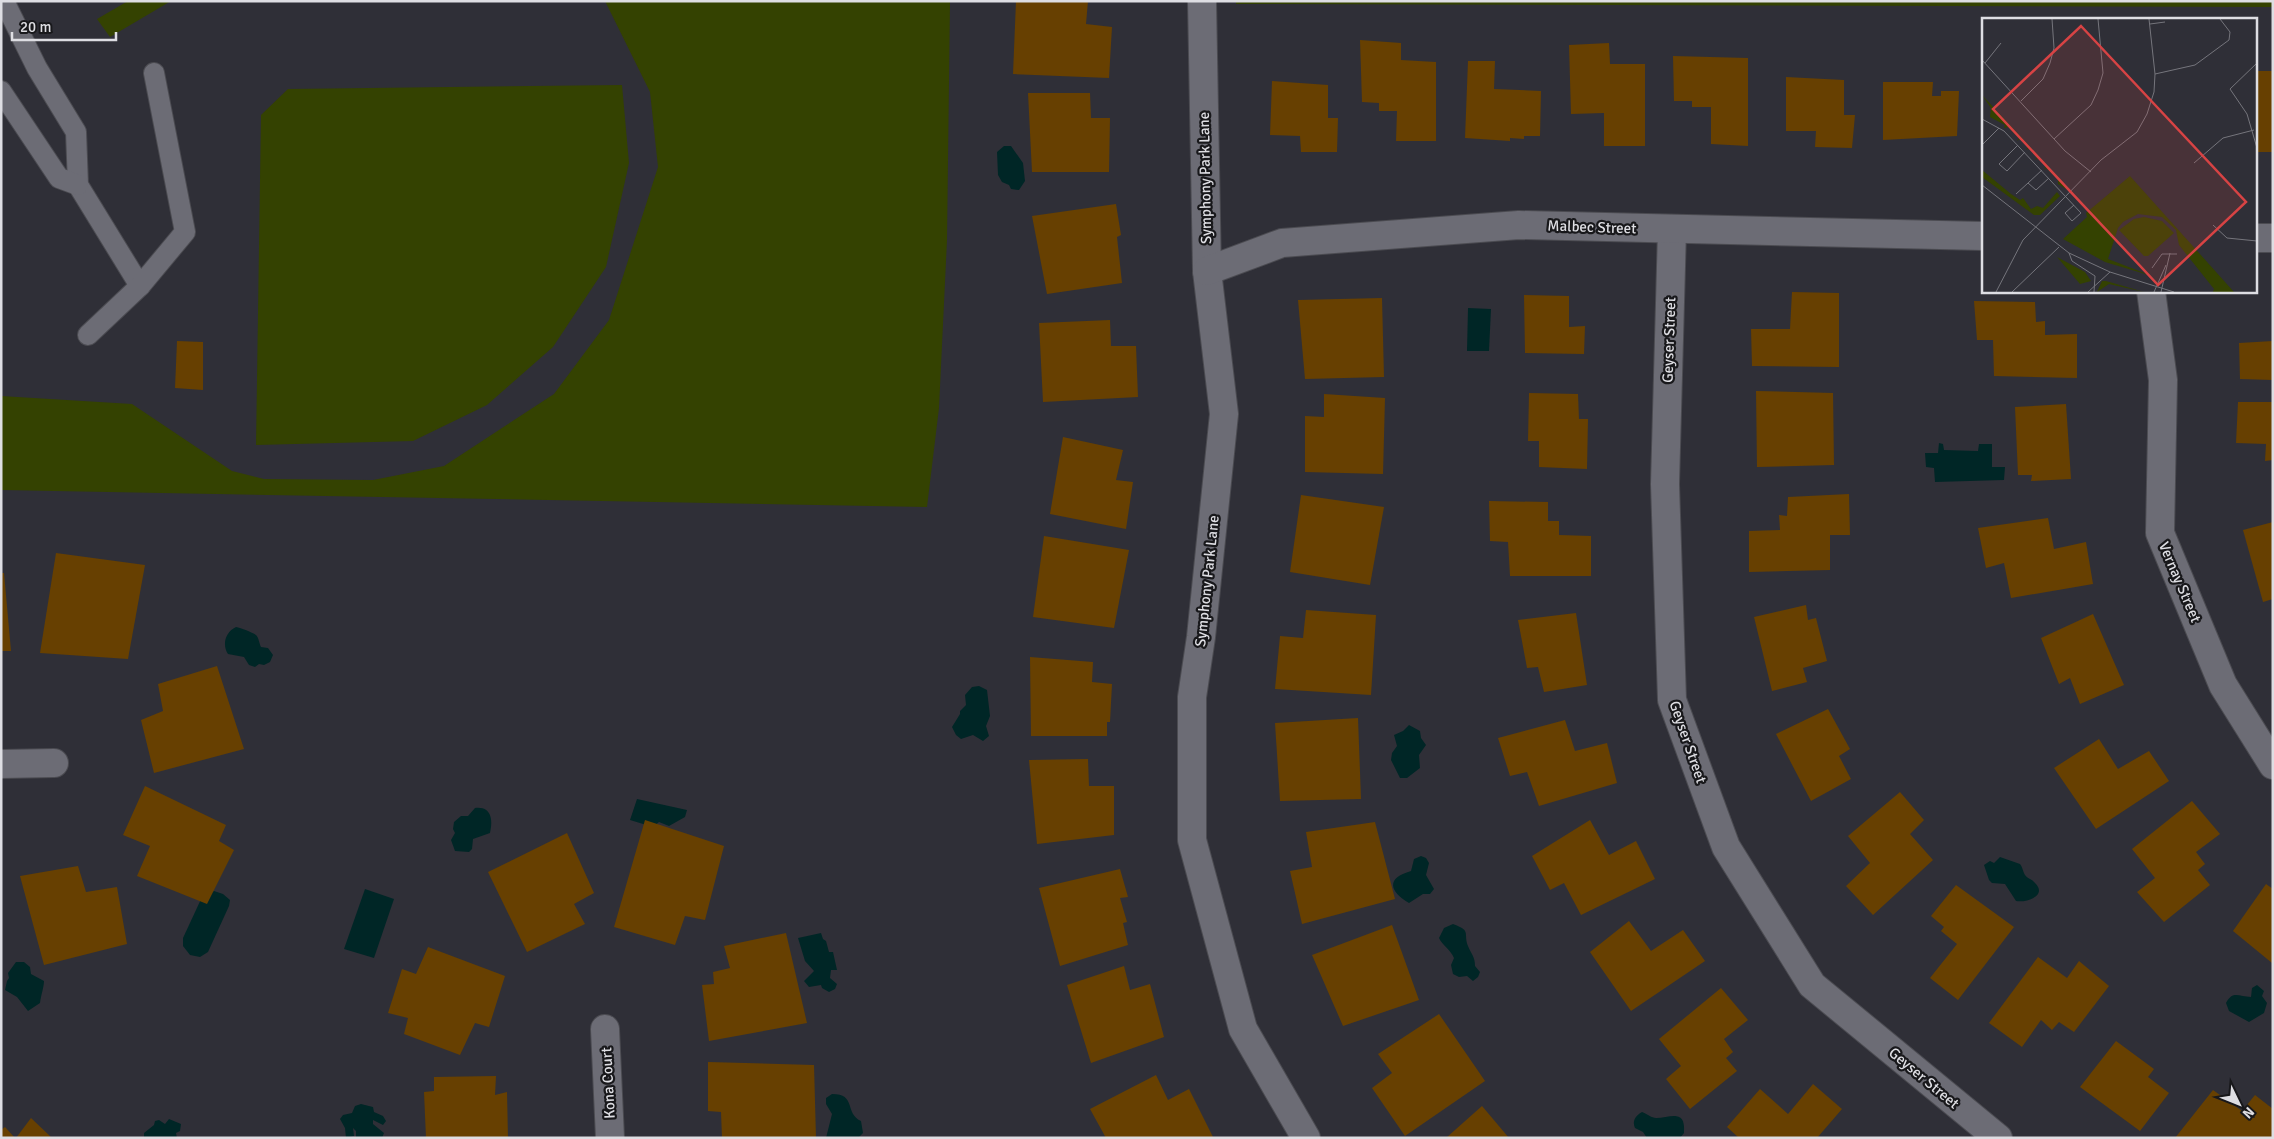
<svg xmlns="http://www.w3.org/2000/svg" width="2274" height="1139" viewBox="0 0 2274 1139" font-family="Signika,sans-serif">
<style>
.green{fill:#344201}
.water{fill:#002626}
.building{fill:#674001}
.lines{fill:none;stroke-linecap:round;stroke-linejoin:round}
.service-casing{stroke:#4b4b51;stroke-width:22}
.minor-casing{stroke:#4b4b51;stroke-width:30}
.service{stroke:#6c6c75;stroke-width:20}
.minor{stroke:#6c6c75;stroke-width:28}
.labels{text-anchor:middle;stroke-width:4.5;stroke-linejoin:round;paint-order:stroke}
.street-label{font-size:15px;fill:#dedee3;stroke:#18181b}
.inset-road{fill:none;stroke:#75757c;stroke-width:1}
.view{fill:#d74344;fill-opacity:0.15;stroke:#d74344;stroke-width:2.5}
.inset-edge{fill:none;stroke:#dedee3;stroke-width:2.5}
</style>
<rect width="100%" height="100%" fill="#2f2f37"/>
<!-- green -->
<g class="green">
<path d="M 128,1 L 171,1 L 110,37 L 97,19 Z"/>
<path d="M 605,1 L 950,1 L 947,240 L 939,408 L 927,507 L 1,490 L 1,396 L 132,404 L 232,471 L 264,479 L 373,480 L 444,466 L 554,394 L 609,320 L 658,167 L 650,92 Z"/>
<path d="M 1236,1 L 2273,1 L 2273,7 L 1236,4 Z"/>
<path d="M 622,85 L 629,163 L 606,267 L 553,347 L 487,405 L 413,441 L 256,445 L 261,115 L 288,89 Z"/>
</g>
<!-- water -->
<g class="water">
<path d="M 1004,146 L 1011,146 L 1023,163 L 1025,181 L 1019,190 L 1011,189 L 1009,185 L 1002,182 L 998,175 L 997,152 Z"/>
<path d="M 1468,308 L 1491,309 L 1489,351 L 1467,351 Z"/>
<path d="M 1939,443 L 1943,444 L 1944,450 L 1978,451 L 1979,444 L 1992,444 L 1992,467 L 2005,467 L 2004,480 L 1935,482 L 1934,468 L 1926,467 L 1925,453 L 1938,453 Z"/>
<path d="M 236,627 C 241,628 252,632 256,635 C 259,638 259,643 261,647 L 268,648 L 273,655 L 270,662 L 264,665 L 259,664 L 255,667 L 249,665 L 244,657 L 228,654 C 222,645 225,632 236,627 Z"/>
<path d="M 979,686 L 987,690 L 990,716 L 986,726 L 989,736 L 983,741 L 973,735 L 961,739 L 956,735 L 952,727 L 960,714 L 960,711 L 966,705 L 965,695 L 972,687 Z"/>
<path d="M 1409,725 L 1420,731 L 1421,738 L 1426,745 L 1419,755 L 1420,768 L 1407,778 L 1400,778 L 1391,760 L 1392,753 L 1397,746 L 1394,735 L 1403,731 Z"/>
<path d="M 637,799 L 687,810 L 685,817 L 669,826 L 659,822 L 653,827 L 630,820 Z"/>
<path d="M 475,808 C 492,806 493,821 490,833 L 473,839 L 472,849 L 469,852 L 455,851 L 451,840 L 455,833 L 453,829 L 454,822 L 461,816 L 468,816 Z"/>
<path d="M 1421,856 L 1426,858 L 1429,863 L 1426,875 L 1434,889 L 1430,894 L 1423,894 L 1409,903 C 1389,891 1386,878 1411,871 L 1414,859 Z"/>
<path d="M 2000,857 L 2020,864 C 2023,868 2023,872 2025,875 C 2028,879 2032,879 2035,883 C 2048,896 2026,903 2016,901 L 2005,884 L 1992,883 L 1989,880 L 1984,865 L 1990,861 L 1994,863 Z"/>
<path d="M 365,889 L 394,899 L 374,958 L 344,949 Z"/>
<path d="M 214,891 L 223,894 L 230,900 L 229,906 L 208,952 L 200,957 L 190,955 L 183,946 L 183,938 L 202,897 Z"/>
<path d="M 1453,924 C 1472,931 1463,933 1468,946 C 1471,954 1475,956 1475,966 L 1480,972 L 1478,977 L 1473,981 L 1467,976 L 1459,977 L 1453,974 L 1451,965 L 1454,958 C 1450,949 1442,945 1439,938 L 1444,928 Z"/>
<path d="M 821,933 L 823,939 L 826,941 L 829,952 L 833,952 L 837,970 L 831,970 L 830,978 L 837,984 L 835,989 L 829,992 L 822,988 L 821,985 L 809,987 L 804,981 L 814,971 L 805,961 L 798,938 Z"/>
<path d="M 16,962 L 24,962 L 30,967 L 31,974 L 44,981 C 44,987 41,995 40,1003 L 28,1011 L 17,997 L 5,990 L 7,981 L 9,978 L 8,973 Z"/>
<path d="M 2257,985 L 2264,991 L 2262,996 L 2267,1003 L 2264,1013 L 2249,1022 L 2229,1011 L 2226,1003 C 2233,990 2239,997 2251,997 L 2252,988 Z"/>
<path d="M 832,1094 C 857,1094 844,1113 861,1121 L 863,1133 L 858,1138 L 826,1138 L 832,1114 L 826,1104 L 826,1098 Z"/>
<path d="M 361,1104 L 373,1107 L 374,1112 L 383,1116 L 386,1121 L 383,1125 L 373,1120 L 373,1124 L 384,1133 L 382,1138 L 356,1138 L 356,1131 L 353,1128 L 354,1136 L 346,1138 L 345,1128 L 340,1119 L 343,1115 L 352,1113 L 355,1106 Z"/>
<path d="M 1642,1112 C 1647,1114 1652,1118 1656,1118 C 1670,1118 1686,1108 1684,1133 L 1680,1138 L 1647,1138 L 1643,1132 L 1635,1128 C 1632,1121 1635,1116 1642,1112 Z"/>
<path d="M 169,1119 L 181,1124 L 180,1131 L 176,1133 L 177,1138 L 144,1138 L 144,1133 L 154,1125 L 155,1121 L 159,1120 L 165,1124 Z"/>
</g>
<!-- building -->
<g class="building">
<path d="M 1016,1 L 1088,1 L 1086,24 L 1112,27 L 1109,78 L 1013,74 Z"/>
<path d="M 1360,40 L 1401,43 L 1401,60 L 1436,62 L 1436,141 L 1396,141 L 1397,111 L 1379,111 L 1379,103 L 1362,102 Z"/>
<path d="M 1609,43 L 1610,64 L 1645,64 L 1645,146 L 1604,146 L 1604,113 L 1571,114 L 1569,45 Z"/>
<path d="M 1673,56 L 1748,58 L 1748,146 L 1711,144 L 1711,107 L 1692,107 L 1692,101 L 1674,101 Z"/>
<path d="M 1468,61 L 1495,61 L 1494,89 L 1541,91 L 1540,136 L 1524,136 L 1524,139 L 1510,138 L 1510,141 L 1465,138 Z"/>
<rect x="2255" y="71" width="18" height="81"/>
<path d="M 1786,77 L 1844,80 L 1844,115 L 1855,115 L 1852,148 L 1815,147 L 1816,131 L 1786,131 Z"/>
<path d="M 1272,81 L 1328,85 L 1328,118 L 1338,118 L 1337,152 L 1301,152 L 1300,136 L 1270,135 Z"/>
<path d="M 1883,82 L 1933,82 L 1932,96 L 1941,96 L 1941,91 L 1959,91 L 1957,136 L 1883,140 Z"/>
<path d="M 1028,93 L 1090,93 L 1091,118 L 1110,118 L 1109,172 L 1032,172 Z"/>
<path d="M 1116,204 L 1121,235 L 1117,237 L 1122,283 L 1047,294 L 1032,216 Z"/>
<path d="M 1792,292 L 1839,293 L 1839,367 L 1752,366 L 1751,329 L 1790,329 Z"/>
<path d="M 1524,295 L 1569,296 L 1569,327 L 1585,326 L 1584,354 L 1525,353 Z"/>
<path d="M 1382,298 L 1384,377 L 1305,379 L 1298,300 Z"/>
<path d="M 1974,301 L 2035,302 L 2036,322 L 2045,321 L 2045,335 L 2077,334 L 2077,378 L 1994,376 L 1993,340 L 1977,340 Z"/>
<path d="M 1110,320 L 1111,346 L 1136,346 L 1138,397 L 1043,402 L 1039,323 Z"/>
<path d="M 177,341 L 203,342 L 203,390 L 175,388 Z"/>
<path d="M 2273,341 L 2273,380 L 2240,379 L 2239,343 Z"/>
<path d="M 1756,391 L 1833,393 L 1834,465 L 1757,467 Z"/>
<path d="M 1529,393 L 1578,394 L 1579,419 L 1588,419 L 1587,469 L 1539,467 L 1539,441 L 1528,441 Z"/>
<path d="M 1324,394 L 1385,398 L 1383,474 L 1305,472 L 1305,416 L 1324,417 Z"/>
<path d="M 2238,402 L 2273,402 L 2273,460 L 2265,461 L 2266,444 L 2236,443 Z"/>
<path d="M 2066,404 L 2071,479 L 2031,481 L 2032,475 L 2018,475 L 2015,407 Z"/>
<path d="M 1063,437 L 1123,450 L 1116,480 L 1133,482 L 1126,529 L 1050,514 Z"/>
<path d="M 1849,494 L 1850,535 L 1830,535 L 1830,570 L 1749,572 L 1749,531 L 1780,530 L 1779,515 L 1787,516 L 1788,497 Z"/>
<path d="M 1301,495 L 1384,507 L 1370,585 L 1290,572 Z"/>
<path d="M 1489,501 L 1548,502 L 1548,521 L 1559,521 L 1559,535 L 1591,536 L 1591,576 L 1510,576 L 1508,542 L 1490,541 Z"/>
<path d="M 2048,518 L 2054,549 L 2086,542 L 2093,584 L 2011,598 L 2004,563 L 1986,568 L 1978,528 Z"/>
<path d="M 2273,522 L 2273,599 L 2263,602 L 2243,530 Z"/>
<path d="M 1044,536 L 1129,550 L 1114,628 L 1033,617 Z"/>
<path d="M 56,553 L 145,565 L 128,659 L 40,653 Z"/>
<path d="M 1,573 L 4,573 L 11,651 L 1,651 Z"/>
<path d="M 1806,605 L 1808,620 L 1816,618 L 1827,661 L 1803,668 L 1807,682 L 1772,691 L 1754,617 Z"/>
<path d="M 1306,610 L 1376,615 L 1371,695 L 1275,689 L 1280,636 L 1303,638 Z"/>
<path d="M 1576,613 L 1587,685 L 1544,692 L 1538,667 L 1527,668 L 1518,620 Z"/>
<path d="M 2093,614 L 2124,685 L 2080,704 L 2070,678 L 2059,684 L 2041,638 Z"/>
<path d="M 1030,657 L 1093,662 L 1092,682 L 1112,684 L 1110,722 L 1107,722 L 1107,736 L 1031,736 Z"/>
<path d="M 217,666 L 244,749 L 154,773 L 141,720 L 163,711 L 158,684 Z"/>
<path d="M 1828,709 L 1850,749 L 1839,756 L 1851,779 L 1811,801 L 1776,734 Z"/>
<path d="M 1358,718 L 1361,799 L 1280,801 L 1275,723 Z"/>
<path d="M 1565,720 L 1575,751 L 1607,743 L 1617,783 L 1539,806 L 1527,772 L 1510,776 L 1498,738 Z"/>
<path d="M 2099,739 L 2118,769 L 2149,751 L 2169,781 L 2096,829 L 2054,768 Z"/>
<path d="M 1088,759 L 1089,786 L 1114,786 L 1114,835 L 1037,844 L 1029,760 Z"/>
<path d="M 145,786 L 226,825 L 219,841 L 234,850 L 207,904 L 137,876 L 150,846 L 123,835 Z"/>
<path d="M 1900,792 L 1924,820 L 1910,834 L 1933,860 L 1873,915 L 1846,886 L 1870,863 L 1848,836 Z"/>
<path d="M 2192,801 L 2220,834 L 2196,852 L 2205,864 L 2198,870 L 2210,885 L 2164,922 L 2137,892 L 2155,878 L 2132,849 Z"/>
<path d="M 645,820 L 724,846 L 705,920 L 685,916 L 675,945 L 614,927 Z"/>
<path d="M 1590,820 L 1609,855 L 1636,841 L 1655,879 L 1581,915 L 1564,883 L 1550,890 L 1532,856 Z"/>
<path d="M 1375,822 L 1395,899 L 1302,924 L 1290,871 L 1312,867 L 1306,832 Z"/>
<path d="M 567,833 L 594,893 L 574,904 L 585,924 L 527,952 L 488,872 Z"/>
<path d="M 78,866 L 86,892 L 117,887 L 127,944 L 44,965 L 20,876 Z"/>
<path d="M 1120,869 L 1128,897 L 1120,898 L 1127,922 L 1123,923 L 1128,945 L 1060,966 L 1039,888 Z"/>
<path d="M 2266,884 L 2273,889 L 2272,963 L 2233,931 Z"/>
<path d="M 1956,885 L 2014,927 L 1958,1000 L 1930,978 L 1957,944 L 1941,931 L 1944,927 L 1931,916 Z"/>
<path d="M 1629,921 L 1651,951 L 1683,930 L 1705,961 L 1631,1011 L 1590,952 Z"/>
<path d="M 1392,925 L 1419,1000 L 1343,1026 L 1312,955 Z"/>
<path d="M 786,933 L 807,1023 L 709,1041 L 702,985 L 714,984 L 713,972 L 730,968 L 724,946 Z"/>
<path d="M 428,947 L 505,976 L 489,1027 L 475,1023 L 460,1055 L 404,1034 L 408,1018 L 388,1013 L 402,969 L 416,974 Z"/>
<path d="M 2038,957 L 2067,978 L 2079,961 L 2109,986 L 2074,1032 L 2059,1022 L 2052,1030 L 2041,1020 L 2022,1047 L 1989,1023 Z"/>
<path d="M 1124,966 L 1130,990 L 1150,984 L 1164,1037 L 1091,1063 L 1067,985 Z"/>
<path d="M 1721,988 L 1748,1020 L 1724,1039 L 1733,1052 L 1726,1058 L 1737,1071 L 1690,1109 L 1666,1079 L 1681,1066 L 1659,1039 Z"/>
<path d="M 1439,1014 L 1485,1081 L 1405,1136 L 1372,1088 L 1392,1073 L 1378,1054 Z"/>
<path d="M 2116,1041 L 2154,1069 L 2148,1077 L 2169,1093 L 2140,1131 L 2080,1087 Z"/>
<path d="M 708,1062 L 814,1065 L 816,1138 L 722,1138 L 721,1112 L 708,1111 Z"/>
<path d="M 1156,1075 L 1168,1100 L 1189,1089 L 1213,1137 L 1106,1138 L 1090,1109 Z"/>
<path d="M 496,1076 L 495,1095 L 507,1092 L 508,1138 L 426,1138 L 424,1092 L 434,1091 L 434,1077 Z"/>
<path d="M 1813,1084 L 1842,1109 L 1817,1138 L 1739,1138 L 1727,1127 L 1760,1089 L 1788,1114 Z"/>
<path d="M 2213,1090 L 2242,1111 L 2255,1095 L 2273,1109 L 2273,1138 L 2175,1138 Z"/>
<path d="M 1482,1106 L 1509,1138 L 1446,1138 Z"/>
<path d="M 31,1118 L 52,1138 L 16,1138 Z"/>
<path d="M 5,1127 L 15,1138 L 1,1138 L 1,1130 Z"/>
</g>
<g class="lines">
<!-- service casing -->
<g class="service-casing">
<g id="service">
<path d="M 4,1 L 37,68 L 76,132 L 78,185 L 140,286"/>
<path d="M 1,91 L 59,178 L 78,185"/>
<path d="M 88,335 L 140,286 L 185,232 L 154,73"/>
</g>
</g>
<!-- minor casing -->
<g class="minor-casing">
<g id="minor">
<path d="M 1202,1 L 1207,271 L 1224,414 L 1201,637 L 1192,697 L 1192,840 L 1243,1029 L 1306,1138"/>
<path d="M 1672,230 L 1665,484 L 1672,700 L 1726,847 L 1812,985 L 1998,1138"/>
<path d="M 2255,238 L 2273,238"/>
<path d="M 1207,271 L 1282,243 L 1519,225 L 1983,236"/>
<path d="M 2151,291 L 2163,380 L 2160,533 L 2223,685 L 2273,765"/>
<path d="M 1,764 L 54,763"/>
<path d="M 605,1029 L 610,1138"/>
</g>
</g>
<!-- service -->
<use href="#service" class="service"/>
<!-- minor -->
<use href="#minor" class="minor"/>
</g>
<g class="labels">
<!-- street labels -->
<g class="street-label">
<text transform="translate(1205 178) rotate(-91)" y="5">Symphony Park Lane</text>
<text transform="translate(1592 227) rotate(2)" y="5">Malbec Street</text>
<text transform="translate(1669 340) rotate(-88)" y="5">Geyser Street</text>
<text transform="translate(1207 581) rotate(-84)" y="5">Symphony Park Lane</text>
<text transform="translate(2180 582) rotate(67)" y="5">Vernay Street</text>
<text transform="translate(1688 742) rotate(71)" y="5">Geyser Street</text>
<text transform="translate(1924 1078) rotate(40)" y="5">Geyser Street</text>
<text transform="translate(608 1083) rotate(-93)" y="5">Kona Court</text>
</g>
</g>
<!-- overview -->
<g transform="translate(1982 18)">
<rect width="275" height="275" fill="#2f2f37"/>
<path d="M 0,77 L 87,171 L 86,172 L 76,166 L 76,161 L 64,150 L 62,152 L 64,148 L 56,140 L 53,142 L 55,139 L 47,130 L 44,132 L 46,129 L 38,121 L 35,123 L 37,120 L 26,109 L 22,110 L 23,107 L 8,99 L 9,90 ZM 0,152 L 29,176 L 38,182 L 41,180 L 49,191 L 55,188 L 61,190 L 75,174 L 78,178 L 58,197 L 52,197 L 0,159 ZM 148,158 L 252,274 L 231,274 L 232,271 L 197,227 L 194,212 L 180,199 L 156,196 L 141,204 L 136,210 L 126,241 L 170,258 L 123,244 L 81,221 L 105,199 L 104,195 ZM 162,199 L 180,203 L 192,215 L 166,238 L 162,238 L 137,212 L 152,201 ZM 75,239 L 103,254 L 109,263 L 98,266 ZM 120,263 L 124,263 L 162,274 L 127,266 L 115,274 Z" fill="#344201"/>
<path class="inset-road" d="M 168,6 L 183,4M 0,42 L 83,133 L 109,154M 3,45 L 19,25M 275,45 L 248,71 L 265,96 L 275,130M 173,56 L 213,47 L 247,22 L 248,14 L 238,1M 39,83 L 61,61 L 68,45 L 72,30 L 70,1M 0,101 L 22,113 L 99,195 L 90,203 L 83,195 L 92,187M 72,121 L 109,87 L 116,72 L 121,55 L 116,1M 0,127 L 17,110M 36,127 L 17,146 L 25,153 L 43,134M 212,145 L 241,120 L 272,112M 60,152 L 46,165 L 54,172 L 67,160M 0,167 L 87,235 L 128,254 L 192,274M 34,176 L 46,165M 231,207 L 245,220 L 275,223M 87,235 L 90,243 L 113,258 L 112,274M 170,250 L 180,236 L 195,236M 14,274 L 41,222 L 119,142 L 155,114 L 165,96 L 172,74 L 173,56 L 167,1M 30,274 L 77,229M 106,274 L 128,254M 172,274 L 184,247M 179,274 L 188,235"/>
<path class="view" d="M 99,8 L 264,184 L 176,267 L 11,91 Z"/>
<rect width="275" height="275" class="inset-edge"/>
</g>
<!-- border -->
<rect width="2274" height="1139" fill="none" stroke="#dedee3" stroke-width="5"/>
<!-- north arrow -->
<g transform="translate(2239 1104) rotate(133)" stroke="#18181b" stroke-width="4" paint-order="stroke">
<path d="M0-4L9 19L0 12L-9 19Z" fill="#dedee3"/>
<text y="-8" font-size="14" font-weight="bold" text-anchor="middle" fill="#dedee3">N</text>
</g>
<!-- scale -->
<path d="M12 32v8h104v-8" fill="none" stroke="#dedee3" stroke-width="2.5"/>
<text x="20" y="32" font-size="15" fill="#dedee3" stroke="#18181b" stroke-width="4" paint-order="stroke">20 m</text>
</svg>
